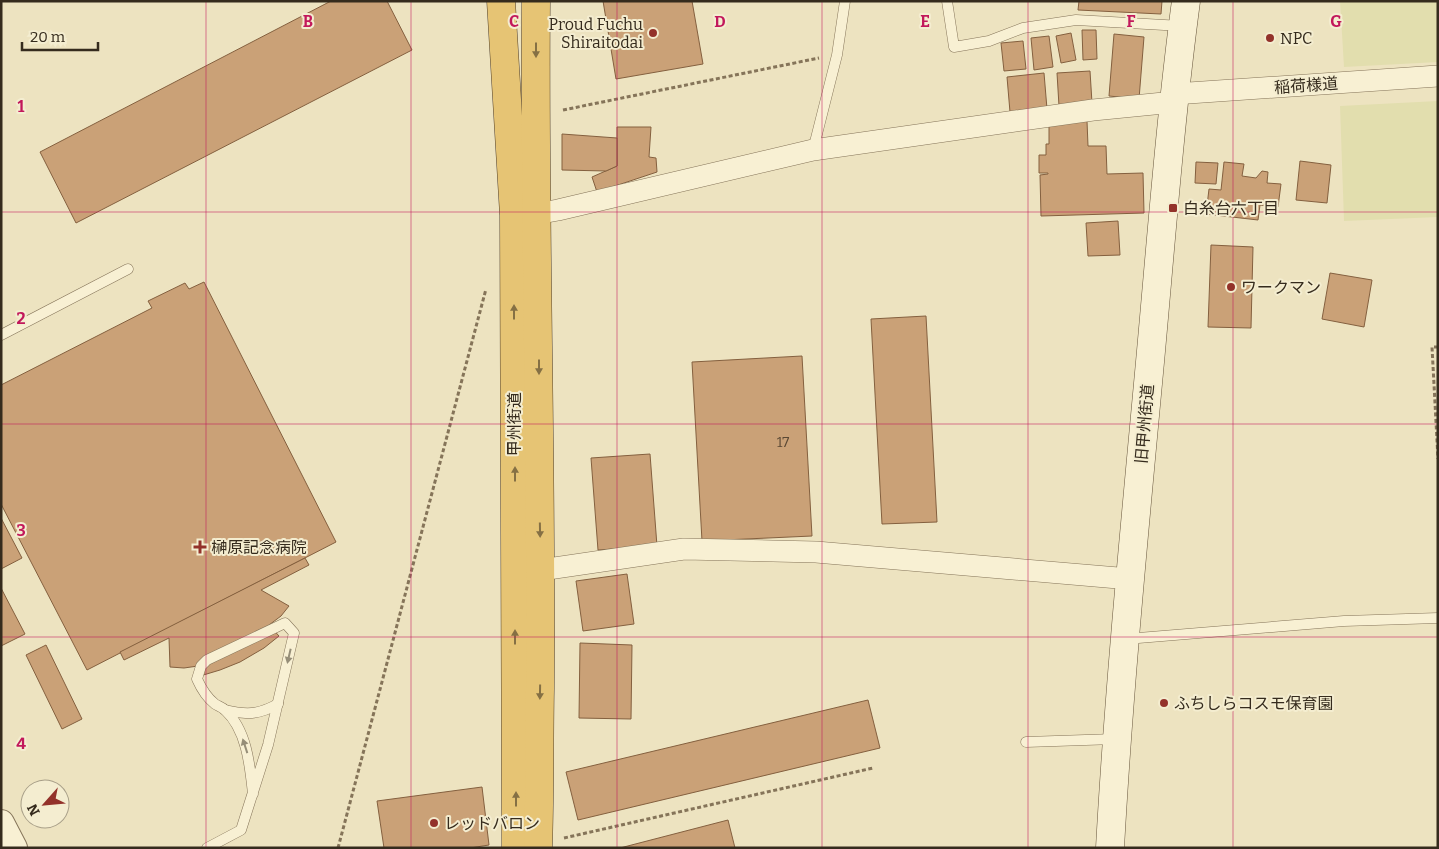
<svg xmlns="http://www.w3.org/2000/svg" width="1439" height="849" viewBox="0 0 1439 849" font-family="Bitter,'Noto Sans JP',serif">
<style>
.farmland{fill:#e2deae}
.building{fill:#caa177;stroke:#84603f}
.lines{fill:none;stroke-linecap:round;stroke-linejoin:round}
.service-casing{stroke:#857459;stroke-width:11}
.minor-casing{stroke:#857459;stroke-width:22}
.tertiary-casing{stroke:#857459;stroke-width:28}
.secondary-casing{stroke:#67553c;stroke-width:29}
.trunk-casing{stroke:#53422d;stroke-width:29}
.path{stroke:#857459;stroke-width:3;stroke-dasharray:4 2.5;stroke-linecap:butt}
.service{stroke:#f8f0d3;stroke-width:10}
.minor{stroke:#f8f0d3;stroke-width:21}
.tertiary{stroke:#f8f0d3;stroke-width:26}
.secondary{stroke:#f8f0d3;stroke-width:28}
.trunk{stroke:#e6c474;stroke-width:28}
.oneway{fill:#857044}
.oneway2{fill:#968e78}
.grid{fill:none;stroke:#c2185b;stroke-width:1;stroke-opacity:0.55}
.poi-dot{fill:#93322a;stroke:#f4edd0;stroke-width:2}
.labels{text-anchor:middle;stroke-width:4;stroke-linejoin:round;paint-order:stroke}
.number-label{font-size:14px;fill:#5a4834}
.poi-label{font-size:16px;fill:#352b1d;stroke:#f4edd0;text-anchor:start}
.street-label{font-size:16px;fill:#352b1d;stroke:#f4edd0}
.grid-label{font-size:16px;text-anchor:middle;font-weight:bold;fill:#c2185b;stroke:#f4edd0;stroke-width:4;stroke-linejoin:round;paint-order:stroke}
</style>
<rect width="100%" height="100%" fill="#ede3c0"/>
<!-- farmland -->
<g class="farmland">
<path d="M 1340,1 L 1438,1 L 1438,62 L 1344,67 Z"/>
<path d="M 1438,101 L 1438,217 L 1344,221 L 1340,106 Z"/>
</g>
<!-- building -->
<g class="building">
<path d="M 331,1 L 387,1 L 412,50 L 76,223 L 40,152 Z"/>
<path d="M 603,1 L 692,1 L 703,64 L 616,79 Z"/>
<path d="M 1079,1 L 1162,1 L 1161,14 L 1078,10 Z"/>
<path d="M 1082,30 L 1096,30 L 1097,59 L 1083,60 Z"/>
<path d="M 1071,33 L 1076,60 L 1061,63 L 1056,36 Z"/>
<path d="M 1114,34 L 1144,37 L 1139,99 L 1109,96 Z"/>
<path d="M 1049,36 L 1053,67 L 1034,70 L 1031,38 Z"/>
<path d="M 1023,41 L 1026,69 L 1004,71 L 1001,43 Z"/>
<path d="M 1090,71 L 1092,103 L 1059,106 L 1057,73 Z"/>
<path d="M 1044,73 L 1047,109 L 1010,112 L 1007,77 Z"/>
<path d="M 1087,121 L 1088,146 L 1106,146 L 1107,174 L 1143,173 L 1144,213 L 1041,216 L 1040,175 L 1048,174 L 1048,173 L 1039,173 L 1039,155 L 1046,155 L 1046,144 L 1049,144 L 1049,122 Z"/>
<path d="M 617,127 L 651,127 L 649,157 L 656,158 L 657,172 L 597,192 L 592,177 L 617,166 Z"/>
<path d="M 562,134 L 617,138 L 617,166 L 606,171 L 562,170 Z"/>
<path d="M 1300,161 L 1331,165 L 1327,203 L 1296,200 Z"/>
<path d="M 1196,162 L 1218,163 L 1216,184 L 1195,183 Z"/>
<path d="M 1224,162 L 1244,164 L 1242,176 L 1256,178 L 1262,171 L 1268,172 L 1267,183 L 1281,184 L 1278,207 L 1260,205 L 1258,220 L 1206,214 L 1209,189 L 1221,190 Z"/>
<path d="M 1118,221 L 1120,255 L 1088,256 L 1086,223 Z"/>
<path d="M 1211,245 L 1253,247 L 1251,328 L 1208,327 Z"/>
<path d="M 1330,273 L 1372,280 L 1364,327 L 1322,319 Z"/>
<path d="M 204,282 L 336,542 L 87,670 L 1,504 L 1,385 L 152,308 L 148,301 L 185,283 L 189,289 Z"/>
<path d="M 926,316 L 937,522 L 882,524 L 871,319 Z"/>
<path d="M 802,356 L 812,536 L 702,541 L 692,362 Z"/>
<path d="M 650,454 L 657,546 L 598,550 L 591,458 Z"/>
<path d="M 1,518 L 22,558 L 1,569 Z"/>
<path d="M 305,558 L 309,565 L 261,590 L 289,606 L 281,616 L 269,625 L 279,636 L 264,648 L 240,662 L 220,670 L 200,676 L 198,666 L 184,668 L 170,667 L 169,638 L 124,660 L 120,652 Z"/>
<path d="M 627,574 L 634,624 L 583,631 L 576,581 Z"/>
<path d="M 1,588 L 25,634 L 1,646 Z"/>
<path d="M 580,643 L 632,645 L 631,719 L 579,718 Z"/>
<path d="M 46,645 L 82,719 L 62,729 L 26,655 Z"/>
<path d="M 868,700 L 880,748 L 578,820 L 566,772 Z"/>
<path d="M 482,787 L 489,845 L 470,848 L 384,848 L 377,801 Z"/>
<path d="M 728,820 L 735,848 L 620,848 Z"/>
</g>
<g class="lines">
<!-- service casing -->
<g class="service-casing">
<g id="service">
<path d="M 947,1 L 954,47 L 989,41 L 1023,28 L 1076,20 L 1182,26"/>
<path d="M 813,150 L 837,55 L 845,1"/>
<path d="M 1,335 L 128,269"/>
<path d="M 1126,639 L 1344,621 L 1438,618"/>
<path d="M 225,710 C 246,715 258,715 278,704"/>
<path d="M 1026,742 L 1115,739"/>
<path d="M 207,848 L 241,830 L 268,745 L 294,633 L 285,623 L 207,660 L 201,666 L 197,679 C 201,688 206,697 215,704 C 218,706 222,707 225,710 C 247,730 250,766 253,794"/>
</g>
</g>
<!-- minor casing -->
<g class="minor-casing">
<g id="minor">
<path d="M 1174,94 L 1438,76"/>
<path d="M 536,214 L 558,210 L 813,150 L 1093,110 L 1174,102"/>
<path d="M 541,570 L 684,549 L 816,552 L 1130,579"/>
</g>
</g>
<!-- tertiary casing -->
<g class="tertiary-casing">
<path id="tertiary" d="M 1,823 L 14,848"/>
</g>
<!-- secondary casing -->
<g class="secondary-casing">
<path id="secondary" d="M 1110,848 C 1119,686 1135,524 1150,362 C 1161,242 1170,121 1186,1"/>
</g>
<!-- trunk casing -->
<g class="trunk-casing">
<g id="trunk">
<path d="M 501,1 L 514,215 L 516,848"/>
<path d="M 536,1 C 534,231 542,461 540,690 C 539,743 540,795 538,848"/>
</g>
</g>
<!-- path -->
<g class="path">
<path d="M 563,110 L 819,58"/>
<path d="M 1438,347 L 1432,347 L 1438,459"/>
<path d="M 564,838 L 873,768"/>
<path d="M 338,848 L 486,289"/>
</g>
<!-- service -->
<use href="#service" class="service"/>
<!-- minor -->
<use href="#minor" class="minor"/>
<!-- tertiary -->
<use href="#tertiary" class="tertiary"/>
<!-- secondary -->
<use href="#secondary" class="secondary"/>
<!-- trunk -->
<use href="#trunk" class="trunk"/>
</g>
<!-- one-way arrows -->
<defs><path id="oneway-solid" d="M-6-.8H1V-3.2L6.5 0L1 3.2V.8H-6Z" transform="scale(1.25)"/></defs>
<g class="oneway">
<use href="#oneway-solid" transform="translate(536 50) rotate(90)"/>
<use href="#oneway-solid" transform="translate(514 312) rotate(-90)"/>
<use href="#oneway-solid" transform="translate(539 367) rotate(90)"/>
<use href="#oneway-solid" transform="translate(515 474) rotate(-90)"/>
<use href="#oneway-solid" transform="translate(540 530) rotate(89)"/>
<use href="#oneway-solid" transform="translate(515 637) rotate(-90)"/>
<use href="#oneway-solid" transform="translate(540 692) rotate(91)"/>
<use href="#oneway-solid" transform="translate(516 799) rotate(-90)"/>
</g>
<g class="oneway2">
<use href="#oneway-solid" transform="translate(289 656) rotate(103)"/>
<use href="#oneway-solid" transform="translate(245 746) rotate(-108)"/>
</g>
<!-- grid -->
<path class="grid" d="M 206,1 L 206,848M 411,1 L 411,848M 617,1 L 617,848M 822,1 L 822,848M 1028,1 L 1028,848M 1233,1 L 1233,848M 1,212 L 1438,212M 1,424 L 1438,424M 1,637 L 1438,637"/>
<!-- markers -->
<g class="poi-dot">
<circle cx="653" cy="33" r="5"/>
<circle cx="1270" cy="38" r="5"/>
<rect x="1168" y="203" width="10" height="10" rx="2.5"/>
<circle cx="1231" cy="287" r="5"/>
<path d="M197.5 539.5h5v5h5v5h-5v5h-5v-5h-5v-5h5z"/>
<circle cx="1164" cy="703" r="5"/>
<circle cx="434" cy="823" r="5"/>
</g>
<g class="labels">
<!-- number labels -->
<g class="number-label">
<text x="783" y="447">17</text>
</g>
<!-- poi labels -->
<g class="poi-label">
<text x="643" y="30" text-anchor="end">Proud Fuchu<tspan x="643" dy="18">Shiraitodai</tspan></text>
<text x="1280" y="44">NPC</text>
<text x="1183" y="214">白糸台六丁目</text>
<text x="1241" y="293">ワークマン</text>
<text x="211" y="553">榊原記念病院</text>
<text x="1174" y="709">ふちしらコスモ保育園</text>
<text x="444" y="829">レッドバロン</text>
</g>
<!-- street labels -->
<g class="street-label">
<text transform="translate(1306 85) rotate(-4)" y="6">稲荷様道</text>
<text transform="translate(514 424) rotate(-90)" y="6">甲州街道</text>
<text transform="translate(1144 424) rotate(-85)" y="6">旧甲州街道</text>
</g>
</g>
<g class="grid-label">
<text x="308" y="27">B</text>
<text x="514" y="27">C</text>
<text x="720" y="27">D</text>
<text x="925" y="27">E</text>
<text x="1131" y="27">F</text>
<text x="1336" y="27">G</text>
<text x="21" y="112">1</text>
<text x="21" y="324">2</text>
<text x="21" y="536">3</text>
<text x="21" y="749">4</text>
</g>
<!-- border -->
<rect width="1439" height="849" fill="none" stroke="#352b1d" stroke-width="5"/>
<!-- north arrow -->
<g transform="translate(45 804) rotate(243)"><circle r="24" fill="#f4edd0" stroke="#a89f88"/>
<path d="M0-4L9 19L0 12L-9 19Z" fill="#93322a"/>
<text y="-8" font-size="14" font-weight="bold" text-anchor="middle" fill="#352b1d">N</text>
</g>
<!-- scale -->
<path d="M22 42v8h76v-8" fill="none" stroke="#352b1d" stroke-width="2.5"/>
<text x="30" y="42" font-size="15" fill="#352b1d" stroke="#f4edd0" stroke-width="4" paint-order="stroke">20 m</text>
</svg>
